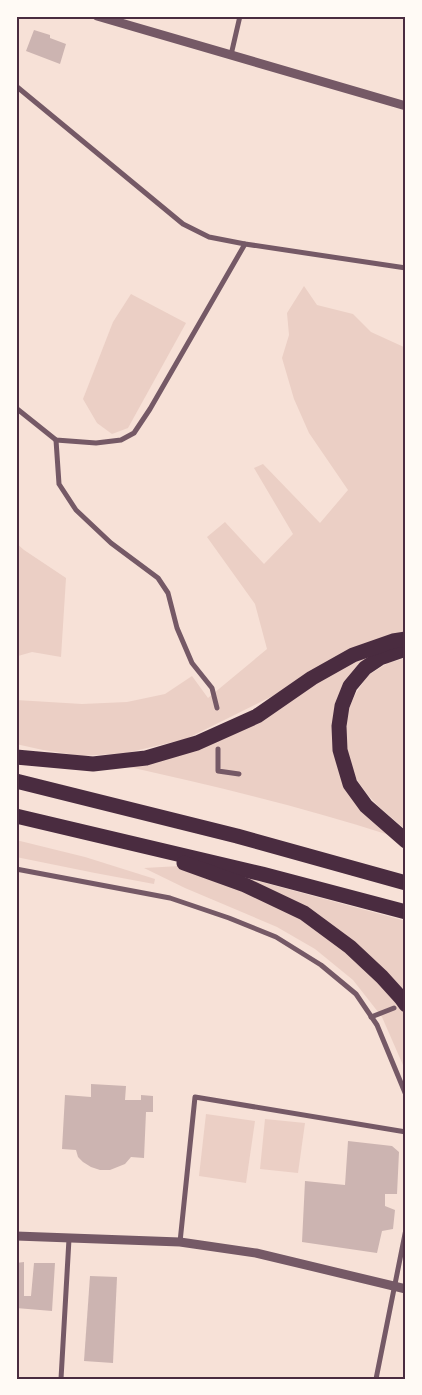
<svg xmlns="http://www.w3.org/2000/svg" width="422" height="1395" viewBox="0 0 422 1395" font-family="Lora,serif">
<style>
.green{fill:#ebcfc5}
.building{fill:#ccb4b1}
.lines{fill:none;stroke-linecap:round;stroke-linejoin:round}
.minor{stroke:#755966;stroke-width:5}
.tertiary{stroke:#755966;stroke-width:9}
.motorway{stroke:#4a2c40;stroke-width:15}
.neatline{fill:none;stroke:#4a2c40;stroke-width:2}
</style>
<rect width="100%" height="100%" fill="#f7e1d7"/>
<!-- green -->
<g class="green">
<path d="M 304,286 L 317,305 L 353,314 L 371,332 L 406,348 L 406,638 L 387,639 L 186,739 L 126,753 L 82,756 L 43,750 L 16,744 L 16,700 L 82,704 L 127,702 L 165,694 L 192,676 L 208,698 L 267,649 L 255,604 L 207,537 L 225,522 L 264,564 L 293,534 L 254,468 L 263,464 L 320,523 L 348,490 L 309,433 L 294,399 L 282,358 L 289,335 L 287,313 Z"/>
<path d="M 131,294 L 186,323 L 128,428 L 112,434 L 97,423 L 83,399 L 113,322 Z"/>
<path d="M 16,543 L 24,550 L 66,578 L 61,657 L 32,652 L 18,656 L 16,660 Z"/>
<path d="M 377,652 L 360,665 L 334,751 L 389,835 C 303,807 214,786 125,766 L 288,701 L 346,665 Z"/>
<path d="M 406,658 L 406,830 L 379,807 L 367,794 L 355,777 L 346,746 L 346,730 L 347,713 L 355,695 L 367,676 L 388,663 Z"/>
<path d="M 16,840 L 85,857 L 155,879 L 154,884 L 95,873 L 16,857 Z"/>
<path d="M 198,865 L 406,921 L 406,1072 L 382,1017 L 353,980 L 315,949 L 277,927 L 185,888 L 144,868 Z"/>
<path d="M 206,1114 L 255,1121 L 246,1183 L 199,1176 Z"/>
<path d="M 265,1119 L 305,1123 L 298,1173 L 260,1169 Z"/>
</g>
<!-- building -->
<g class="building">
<path d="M 34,30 L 50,35 L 50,38 L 66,44 L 60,64 L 26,51 Z"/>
<path d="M 91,1084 L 126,1086 L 125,1100 L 141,1100 L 141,1095 L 153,1096 L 153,1112 L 146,1112 L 144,1158 L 131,1157 L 125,1164 L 110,1170 L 100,1170 L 91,1167 L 83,1162 L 78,1157 L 76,1150 L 62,1149 L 65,1095 L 91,1097 Z"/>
<path d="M 348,1141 L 392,1146 L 399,1152 L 397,1194 L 385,1194 L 385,1206 L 395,1210 L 393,1229 L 382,1231 L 377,1253 L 302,1242 L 305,1181 L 345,1185 Z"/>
<path d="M 24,1262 L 24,1296 L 31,1296 L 34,1263 L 55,1263 L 52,1311 L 16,1308 L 16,1263 Z"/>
<path d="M 90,1276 L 117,1277 L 113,1363 L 84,1361 Z"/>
</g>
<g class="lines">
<!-- minor -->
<g class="minor">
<path d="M 231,55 L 240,16"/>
<path d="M 16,86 L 183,224 L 209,237 L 245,244 L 406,268"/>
<path d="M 16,408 L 56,440 L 96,443 L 121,440 L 134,433 L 150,409 L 245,244"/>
<path d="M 56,440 L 59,484 L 76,510 L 111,543 L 158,578 L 168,593 L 177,628 L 192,663 L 212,688 L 217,708"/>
<path d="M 218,749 L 218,771 L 239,774"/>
<path d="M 16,869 L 170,898 L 229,918 L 276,937 L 321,965 L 356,994 L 377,1025 L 406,1095"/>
<path d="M 371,1017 L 394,1008"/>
<path d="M 180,1242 L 195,1097 L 406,1132"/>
<path d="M 61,1379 L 69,1239"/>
<path d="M 376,1379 L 406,1229"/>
</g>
<!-- tertiary -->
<g class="tertiary">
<path d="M 97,16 L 406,106"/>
<path d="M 16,1236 L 180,1242 L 256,1253 L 406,1289"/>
</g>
<!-- motorway -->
<g class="motorway">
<path d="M 406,649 L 380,658 L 365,668 L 350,686 L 342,706 L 339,726 L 340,750 L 350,784 L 366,806 L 406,841"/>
<path d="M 16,757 L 93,764 L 146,758 L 197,743 L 257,716 L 312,678 L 353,655 L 393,641 L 406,639"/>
<path d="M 16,781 L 237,836 L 406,883"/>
<path d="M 16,816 L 262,874 L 406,912"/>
<path d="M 184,863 L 245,885 L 304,913 L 350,947 L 382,977 L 401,998 L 406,1005"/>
</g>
</g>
<!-- border -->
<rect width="422" height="1395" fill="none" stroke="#fffaf5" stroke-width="35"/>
<rect x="18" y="18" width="386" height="1360" class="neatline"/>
</svg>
